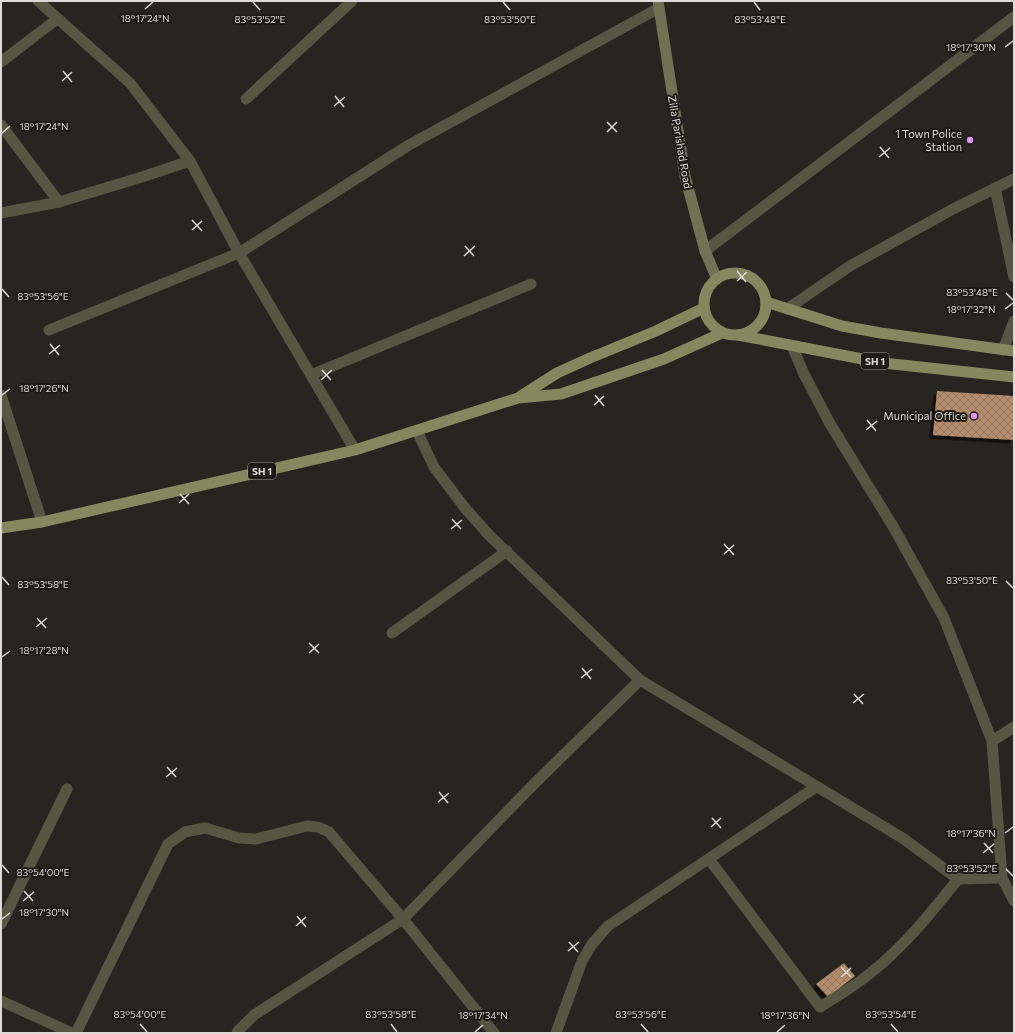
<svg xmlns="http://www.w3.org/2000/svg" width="1015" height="1034" viewBox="0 0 1015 1034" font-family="Commissioner,sans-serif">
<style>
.building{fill:url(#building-cross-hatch);filter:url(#shadow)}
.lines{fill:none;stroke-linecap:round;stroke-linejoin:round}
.minor{stroke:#555743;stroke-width:11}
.secondary{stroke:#707353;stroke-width:11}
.primary{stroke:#84885f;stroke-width:11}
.ticks{fill:none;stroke:#dcdad7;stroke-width:1.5}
.poi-dot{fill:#dc99f4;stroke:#1e1b16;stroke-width:1.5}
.labels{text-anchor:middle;stroke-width:4;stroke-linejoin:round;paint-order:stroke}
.shield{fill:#1e1b16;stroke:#a3a19d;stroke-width:1}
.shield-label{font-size:10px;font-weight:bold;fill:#dcdad7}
.poi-label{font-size:11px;fill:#dcdad7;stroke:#1e1b16;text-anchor:end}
.street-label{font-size:11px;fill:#dcdad7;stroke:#1e1b16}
.ticks-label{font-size:10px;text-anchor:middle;fill:#dcdad7;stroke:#1e1b16;stroke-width:4;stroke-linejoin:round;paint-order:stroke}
</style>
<defs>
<pattern id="building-cross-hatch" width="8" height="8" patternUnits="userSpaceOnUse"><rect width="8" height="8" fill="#b68d6c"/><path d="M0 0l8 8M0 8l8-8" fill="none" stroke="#93765f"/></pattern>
<filter id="shadow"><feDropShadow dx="-3.5" dy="3.5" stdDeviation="0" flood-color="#0009"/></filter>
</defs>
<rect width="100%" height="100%" fill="#27251f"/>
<!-- building -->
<g class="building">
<path d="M 937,391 L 1014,396 L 1014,440 L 933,435 Z"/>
<path d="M 844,963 L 855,976 L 828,997 L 816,984 Z"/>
</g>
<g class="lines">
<!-- minor -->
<g class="minor">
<path d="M 38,1 L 130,83 L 190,161 L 239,253 L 355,450"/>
<path d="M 1,62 L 57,19"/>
<path d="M 246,99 L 352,1"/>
<path d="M 1,125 L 59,202"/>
<path d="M 995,188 L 1014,277"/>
<path d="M 1,213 L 59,202 L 142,177 L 190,161"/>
<path d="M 705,251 L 1014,17"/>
<path d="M 787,309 L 850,266 L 953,209 L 1014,179"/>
<path d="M 49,330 L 239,253 L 409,145 L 659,8"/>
<path d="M 792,346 L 804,374 L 829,422 L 894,528 L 944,618 L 992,741 L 1002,878 L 1014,901"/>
<path d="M 1003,350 L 1014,321"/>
<path d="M 311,375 L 531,284"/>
<path d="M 1,395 L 42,522"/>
<path d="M 417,431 L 434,467 L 465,508 L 489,535 L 640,680 L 904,839 L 958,879 L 1002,878"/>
<path d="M 392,633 L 507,551"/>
<path d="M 992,741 L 1014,727"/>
<path d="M 709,859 L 820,1007 C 836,997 853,987 868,975 C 903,948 931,913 958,879"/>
<path d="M 1,924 L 67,789"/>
<path d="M 1,1001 L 72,1033"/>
<path d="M 76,1033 L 168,844 L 185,832 L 205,828 L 239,838 L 256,839 L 307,826 L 318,827 L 329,832 L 403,919 L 494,1033"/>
<path d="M 237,1033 L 238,1031 L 254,1015 L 403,919 L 533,785 L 640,680"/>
<path d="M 556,1033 L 582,961 L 592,944 L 608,926 L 816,787"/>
</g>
<!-- secondary -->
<path class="secondary" d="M 658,1 L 685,176 L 705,251 L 717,279"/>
<!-- primary -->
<g class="primary">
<circle cx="735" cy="304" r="31"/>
<path d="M 766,302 L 842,326 L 881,333 L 1014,351"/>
<path d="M 738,335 L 883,363 L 1014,377"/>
<path d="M 521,396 L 557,373 L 590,358 L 656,331 L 704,308"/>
<path d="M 1,528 L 42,522 L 355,450 L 518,398 L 561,394 L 664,359 L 722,333"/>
</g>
</g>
<!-- ticks -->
<path class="ticks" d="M 253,2 L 260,10M 503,2 L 510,10M 754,2 L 760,10M 145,9 L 153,2M 1005,47 L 1013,41M 63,71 L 72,82M 62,81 L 72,72M 335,96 L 344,107M 334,106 L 345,97M 607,122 L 617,132M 607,132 L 617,122M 2,133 L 10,126M 880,147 L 889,158M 879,157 L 890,148M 192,220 L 202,231M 192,230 L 202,221M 465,246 L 474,256M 464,256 L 475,246M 737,271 L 746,282M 737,281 L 747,272M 2,289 L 9,297M 1006,293 L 1013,300M 1005,309 L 1013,303M 50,344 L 59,355M 49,354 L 60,345M 322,370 L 331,380M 321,380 L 332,370M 2,395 L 10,389M 595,395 L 604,406M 594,405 L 604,396M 867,420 L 876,431M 866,430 L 877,421M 180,494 L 189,504M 179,503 L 189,494M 452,519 L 461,529M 451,529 L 462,520M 724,544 L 734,555M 724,554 L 734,545M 2,577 L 9,585M 1006,581 L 1013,588M 37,618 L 46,628M 36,627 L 47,618M 309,643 L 319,653M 309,653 L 319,644M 2,657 L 10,651M 582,668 L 591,679M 581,678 L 592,669M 854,694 L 863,704M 853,703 L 864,694M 167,767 L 176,777M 166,777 L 177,768M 439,792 L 448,803M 438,802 L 449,793M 712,818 L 721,828M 711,827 L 721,818M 1005,833 L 1013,827M 984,843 L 993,853M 983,853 L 994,844M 2,865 L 9,873M 1006,869 L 1013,876M 24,891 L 33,901M 23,901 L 34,892M 297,916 L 306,927M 2,919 L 10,913M 296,926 L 306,917M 569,942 L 578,952M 568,951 L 579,942M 841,967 L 851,977M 841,977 L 851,968M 140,1024 L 147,1032M 391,1024 L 397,1032M 641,1024 L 648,1032M 891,1024 L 898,1032M 475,1032 L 483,1025M 777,1032 L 785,1025"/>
<!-- markers -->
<g class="poi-dot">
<circle cx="970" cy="140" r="4"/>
<circle cx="974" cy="416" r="4"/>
</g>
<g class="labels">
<!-- shield labels -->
<g class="shield">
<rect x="861" y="353" width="28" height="16" rx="3"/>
<rect x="248" y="463" width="28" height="16" rx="3"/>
</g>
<g class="shield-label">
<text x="875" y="365">SH 1</text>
<text x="262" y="475">SH 1</text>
</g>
<!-- poi labels -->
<g class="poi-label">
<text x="962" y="138">1 Town Police<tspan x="962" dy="13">Station</tspan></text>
<text x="966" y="420">Municipal Office</text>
</g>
<!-- street labels -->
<g class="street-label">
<text transform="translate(680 142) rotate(80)" y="4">Zilla Parishad Road</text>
</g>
</g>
<g class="ticks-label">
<text x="145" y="22">18°17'24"N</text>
<text x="260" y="23">83°53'52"E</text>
<text x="510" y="23">83°53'50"E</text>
<text x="760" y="23">83°53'48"E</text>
<text x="971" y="51">18°17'30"N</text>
<text x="44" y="130">18°17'24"N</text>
<text x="972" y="296">83°53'48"E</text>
<text x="43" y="300">83°53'56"E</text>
<text x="971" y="313">18°17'32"N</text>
<text x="44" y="392">18°17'26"N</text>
<text x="972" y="584">83°53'50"E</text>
<text x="43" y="588">83°53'58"E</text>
<text x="44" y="654">18°17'28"N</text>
<text x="971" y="837">18°17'36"N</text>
<text x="972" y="872">83°53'52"E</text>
<text x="43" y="876">83°54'00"E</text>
<text x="44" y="916">18°17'30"N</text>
<text x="140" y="1018">83°54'00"E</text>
<text x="391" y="1018">83°53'58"E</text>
<text x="641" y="1018">83°53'56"E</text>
<text x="891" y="1018">83°53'54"E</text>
<text x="483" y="1019">18°17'34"N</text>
<text x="785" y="1019">18°17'36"N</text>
</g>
<!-- border -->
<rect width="1015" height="1034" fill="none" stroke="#dcdad7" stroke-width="4"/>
</svg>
